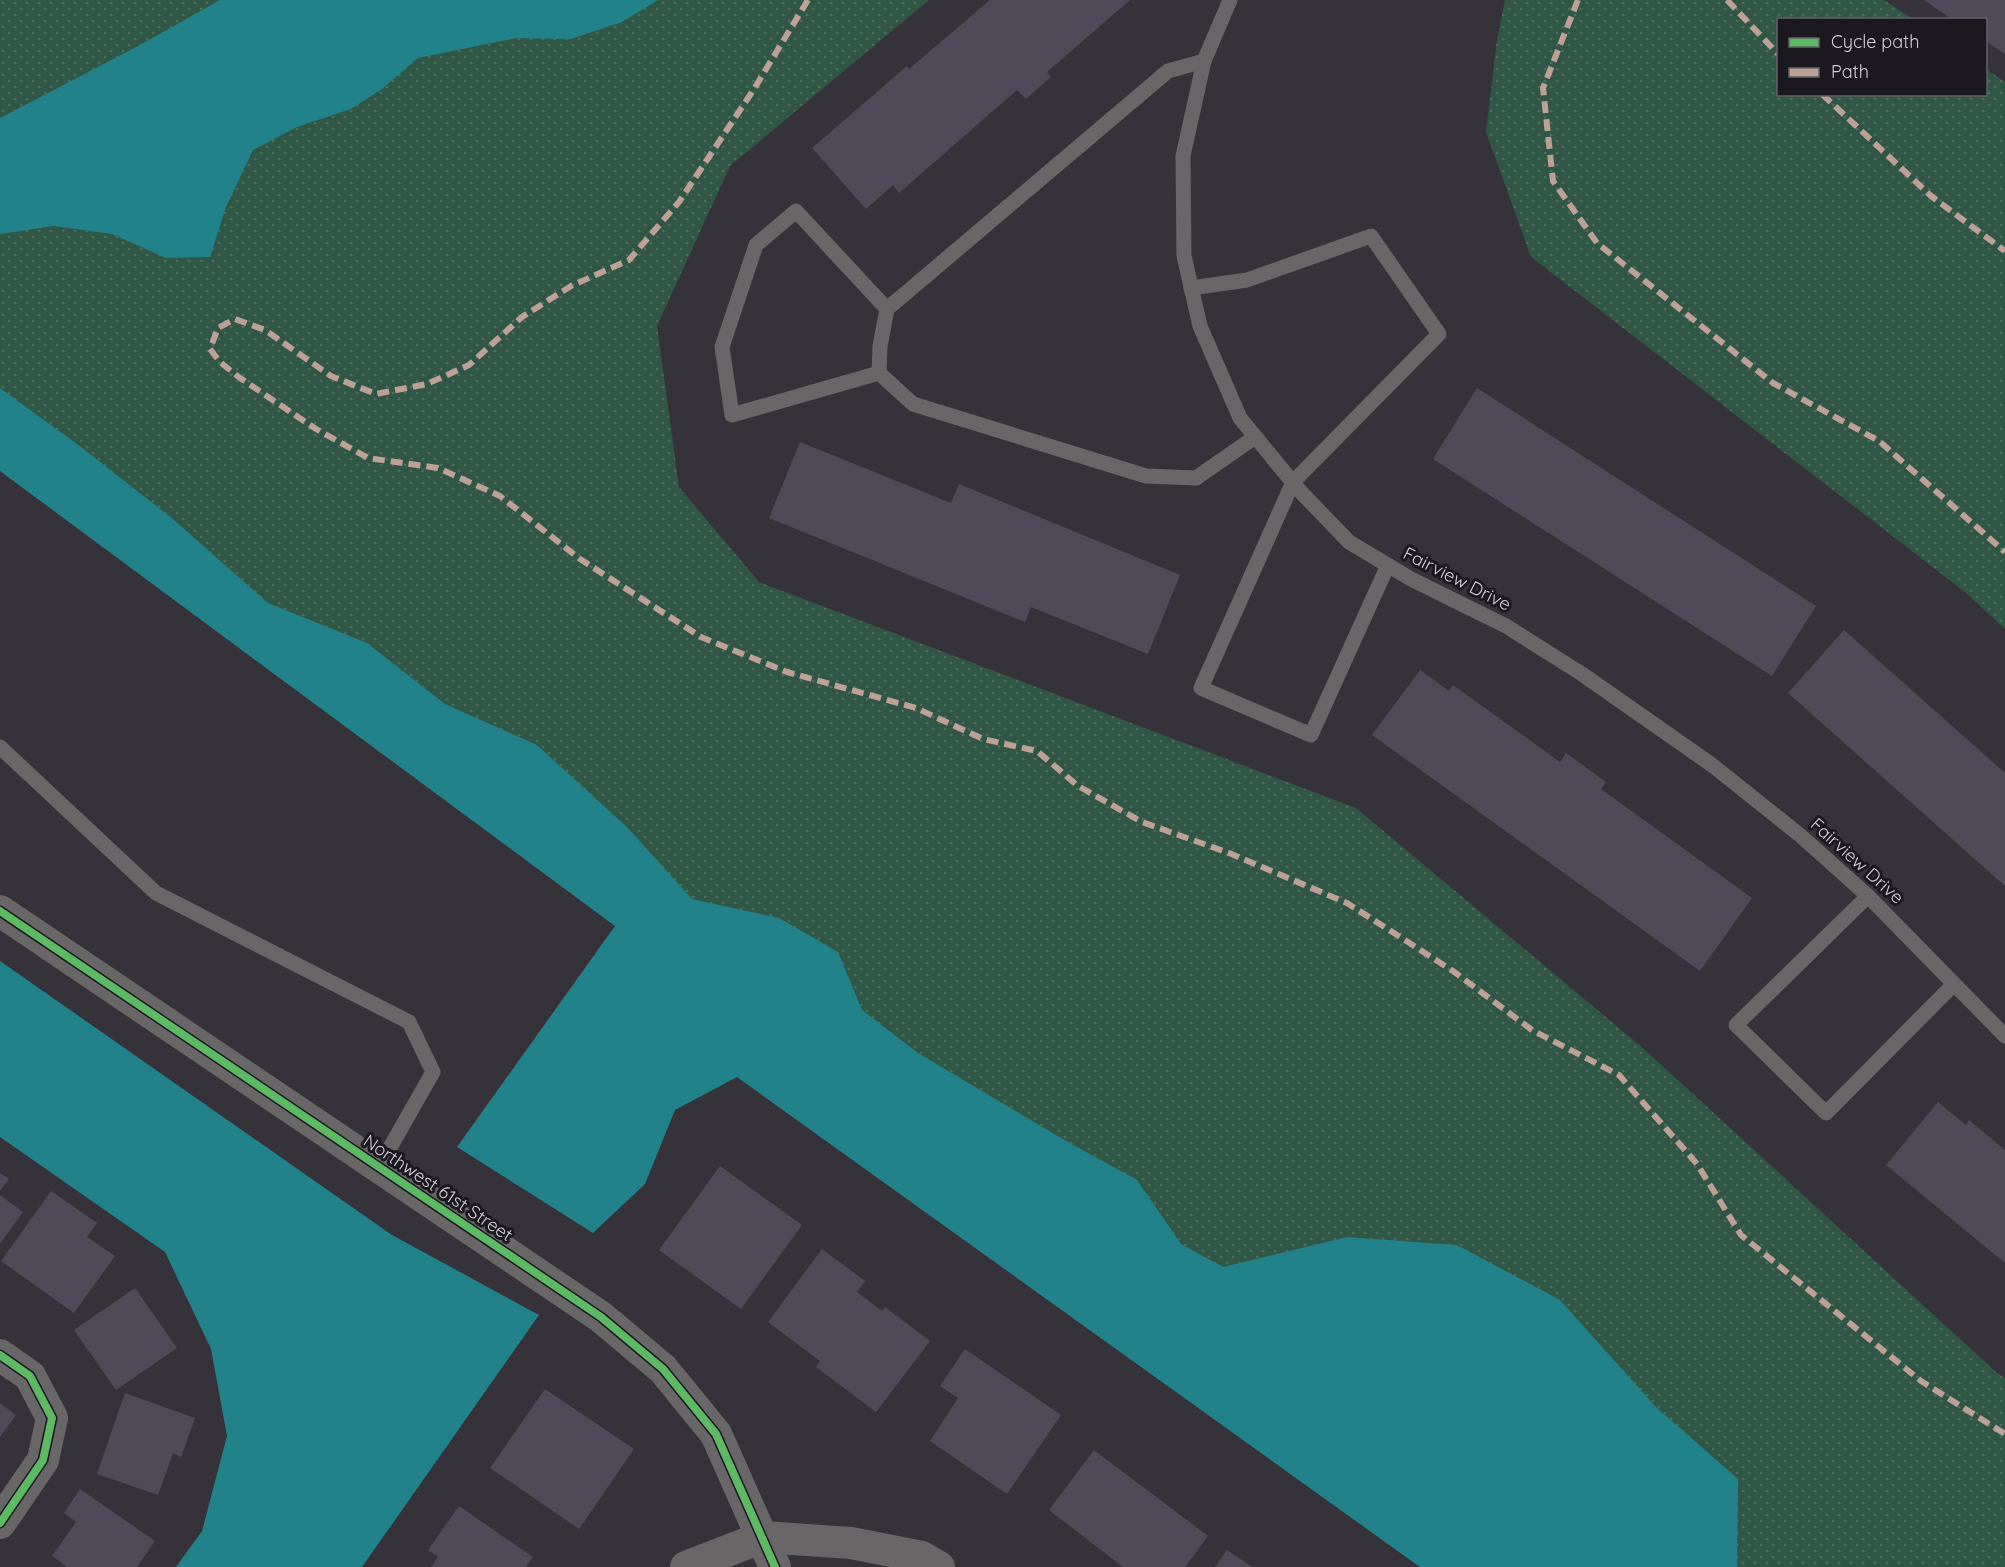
<svg xmlns="http://www.w3.org/2000/svg" width="2005" height="1567" viewBox="0 0 2005 1567" font-family="Quicksand,sans-serif">
<style>
.grass{fill:url(#grass-dots)}
.water{fill:#22828a}
.building{fill:#504a58}
.lines{fill:none;stroke-linecap:round;stroke-linejoin:round}
.service{stroke:#696667;stroke-width:15}
.minor{stroke:#696667;stroke-width:32}
.quiet{stroke:#bda197;stroke-width:6;stroke-dasharray:12 6;stroke-linecap:butt}
.cycleway-casing{stroke:#1b181f;stroke-width:11}
.cycleway{stroke:#5cba63;stroke-width:8}
.labels{text-anchor:middle;stroke-width:6;stroke-linejoin:round;paint-order:stroke}
.street-label{font-size:18px;fill:#d3cfd9;stroke:#1b181f}
</style>
<defs>
<pattern id="grass-dots" width="8" height="8" patternUnits="userSpaceOnUse" patternTransform="scale(1.5)"><rect width="8" height="8" fill="#305745"/><path d="M2 2h.1M6 6h.1" fill="none" stroke="#4d6e5f" stroke-width="1.8" stroke-linecap="round"/></pattern>
</defs>
<rect width="100%" height="100%" fill="#36323a"/>
<!-- grass -->
<g class="grass">
<path d="M 0,0 L 929,0 L 730,166 L 657,326 L 679,487 L 759,582 L 1356,808 L 1644,1049 L 1997,1373 L 2005,1378 L 2005,1567 L 1420,1567 L 737,1077 L 615,926 L 0,471 Z"/>
<path d="M 1505,0 L 1884,0 L 1913,19 L 1778,20 L 1778,94 L 1986,94 L 1986,69 L 2005,82 L 2005,629 L 1965,592 L 1531,257 L 1486,132 L 1497,40 Z"/>
</g>
<!-- water -->
<g class="water">
<path d="M 220,0 L 658,0 L 622,22 L 571,39 L 516,38 L 418,58 L 382,89 L 351,109 L 297,127 L 253,150 L 226,207 L 210,257 L 166,258 L 112,234 L 54,226 L 0,234 L 0,118 L 140,45 Z"/>
<path d="M 0,388 L 81,447 L 173,519 L 268,603 L 367,643 L 445,704 L 537,745 L 627,827 L 692,899 L 779,918 L 838,952 L 862,1010 L 918,1053 L 1061,1138 L 1137,1180 L 1181,1244 L 1223,1267 L 1347,1237 L 1457,1245 L 1560,1300 L 1656,1407 L 1738,1479 L 1737,1567 L 1420,1567 L 737,1077 L 675,1110 L 645,1184 L 593,1233 L 457,1147 L 615,926 L 0,471 Z"/>
<path d="M 0,961 L 392,1235 L 539,1315 L 362,1567 L 176,1567 L 202,1531 L 227,1436 L 211,1349 L 165,1252 L 0,1137 Z"/>
</g>
<!-- building -->
<g class="building">
<path d="M 990,0 L 1130,0 L 1047,72 L 1051,77 L 1026,99 L 1017,90 L 899,193 L 893,185 L 866,209 L 812,148 L 907,66 L 909,69 Z"/>
<path d="M 1924,0 L 2005,0 L 2005,54 L 1986,41 L 1986,20 L 1953,20 Z"/>
<path d="M 1477,388 L 1816,606 L 1772,676 L 1433,459 Z"/>
<path d="M 800,442 L 951,503 L 959,484 L 1180,575 L 1148,654 L 1031,607 L 1025,622 L 769,518 Z"/>
<path d="M 1844,630 L 2005,773 L 2005,886 L 1788,693 Z"/>
<path d="M 1420,670 L 1449,691 L 1453,685 L 1560,762 L 1566,753 L 1606,782 L 1601,789 L 1752,898 L 1700,971 L 1372,735 Z"/>
<path d="M 1938,1102 L 1966,1125 L 1969,1120 L 2005,1150 L 2005,1263 L 1886,1165 Z"/>
<path d="M 720,1166 L 802,1225 L 741,1309 L 659,1250 Z"/>
<path d="M 0,1173 L 9,1179 L 0,1191 Z"/>
<path d="M 51,1191 L 97,1223 L 87,1237 L 115,1256 L 74,1313 L 1,1261 Z"/>
<path d="M 0,1195 L 23,1212 L 0,1244 Z"/>
<path d="M 822,1249 L 865,1281 L 857,1292 L 882,1311 L 885,1307 L 930,1341 L 876,1412 L 816,1367 L 820,1361 L 768,1322 Z"/>
<path d="M 135,1288 L 177,1348 L 116,1390 L 74,1330 Z"/>
<path d="M 965,1349 L 1061,1415 L 1007,1494 L 930,1441 L 958,1398 L 940,1386 Z"/>
<path d="M 545,1389 L 634,1449 L 579,1529 L 490,1468 Z"/>
<path d="M 125,1393 L 195,1418 L 181,1457 L 173,1453 L 158,1495 L 97,1474 Z"/>
<path d="M 0,1403 L 16,1415 L 0,1437 Z"/>
<path d="M 1094,1450 L 1208,1536 L 1185,1567 L 1123,1567 L 1049,1510 Z"/>
<path d="M 80,1489 L 155,1541 L 137,1567 L 67,1567 L 52,1556 L 76,1522 L 64,1513 Z"/>
<path d="M 459,1506 L 533,1557 L 526,1567 L 431,1567 L 438,1557 L 428,1550 Z"/>
<path d="M 1227,1550 L 1252,1567 L 1215,1567 Z"/>
</g>
<g class="lines">
<!-- service -->
<g class="service">
<path d="M 1230,0 L 1204,61 L 1183,156 L 1184,256 L 1200,326 L 1240,418 L 1299,490 L 1349,542 L 1411,579 L 1506,626 L 1582,674 L 1712,765 L 1801,836 L 1868,896 L 2005,1036"/>
<path d="M 1204,61 L 1168,71 L 887,309 L 880,346 L 879,373 L 913,404 L 1146,476 L 1196,478 L 1255,437"/>
<path d="M 1191,288 L 1247,280 L 1371,236 L 1439,334 L 1293,482 L 1201,688 L 1311,735 L 1388,565"/>
<path d="M 879,373 L 732,415 L 722,347 L 756,245 L 796,211 L 887,309"/>
<path d="M 0,747 L 156,893 L 409,1022 L 433,1072 L 379,1167"/>
<path d="M 1868,896 L 1736,1025 L 1826,1113 L 1953,985"/>
</g>
<!-- minor -->
<g class="minor">
<path d="M 0,911 L 601,1317 L 663,1369 L 716,1434 L 775,1567"/>
<path d="M 0,1355 L 30,1376 L 52,1418 L 43,1460 L 0,1523"/>
<path d="M 686,1567 L 763,1537 L 851,1543 L 922,1557 L 939,1567"/>
</g>
<!-- quiet -->
<g class="quiet">
<path d="M 808,0 L 754,89 L 679,202 L 629,260 L 571,286 L 522,317 L 469,365 L 427,384 L 376,394 L 331,376 L 265,330 L 235,319 L 218,328 L 210,349 L 220,362 L 240,378 L 316,429 L 368,458 L 438,468 L 500,496 L 580,559 L 701,637 L 787,672 L 916,708 L 983,739 L 1037,751 L 1078,786 L 1142,822 L 1229,853 L 1347,903 L 1453,971 L 1532,1030 L 1619,1075 L 1697,1164 L 1741,1235 L 1921,1381 L 2005,1434"/>
<path d="M 1578,0 L 1543,88 L 1553,181 L 1597,243 L 1773,383 L 1879,441 L 2005,552"/>
<path d="M 1727,0 L 1778,54"/>
<path d="M 1822,94 L 1931,196 L 2005,251"/>
</g>
<!-- cycleway casing -->
<g class="cycleway-casing">
<g id="cycleway">
<path d="M 0,911 L 601,1317 L 663,1369 L 716,1434 L 775,1567"/>
<path d="M 0,1355 L 30,1376 L 52,1418 L 43,1460 L 0,1523"/>
</g>
</g>
<!-- cycleway -->
<use href="#cycleway" class="cycleway"/>
</g>
<g class="labels">
<!-- street labels -->
<g class="street-label">
<text transform="translate(1457 579) rotate(27)" y="6">Fairview Drive</text>
<text transform="translate(1857 861) rotate(42)" y="6">Fairview Drive</text>
<text transform="translate(438 1188) rotate(34)" y="6">Northwest 61st Street</text>
</g>
</g>
<!-- legend -->
<rect x="1777" y="18" width="210" height="78" fill="#1b181f" stroke="#656169" stroke-width="1.5"/>
<rect x="1789" y="38" width="30" height="9" fill="#5cba63" stroke="#656169" stroke-width="1.5"/>
<text x="1831" y="48" font-size="18" fill="#d3cfd9">Cycle path</text>
<rect x="1789" y="68" width="30" height="9" fill="#bda197" stroke="#656169" stroke-width="1.5"/>
<text x="1831" y="78" font-size="18" fill="#d3cfd9">Path</text>
</svg>
